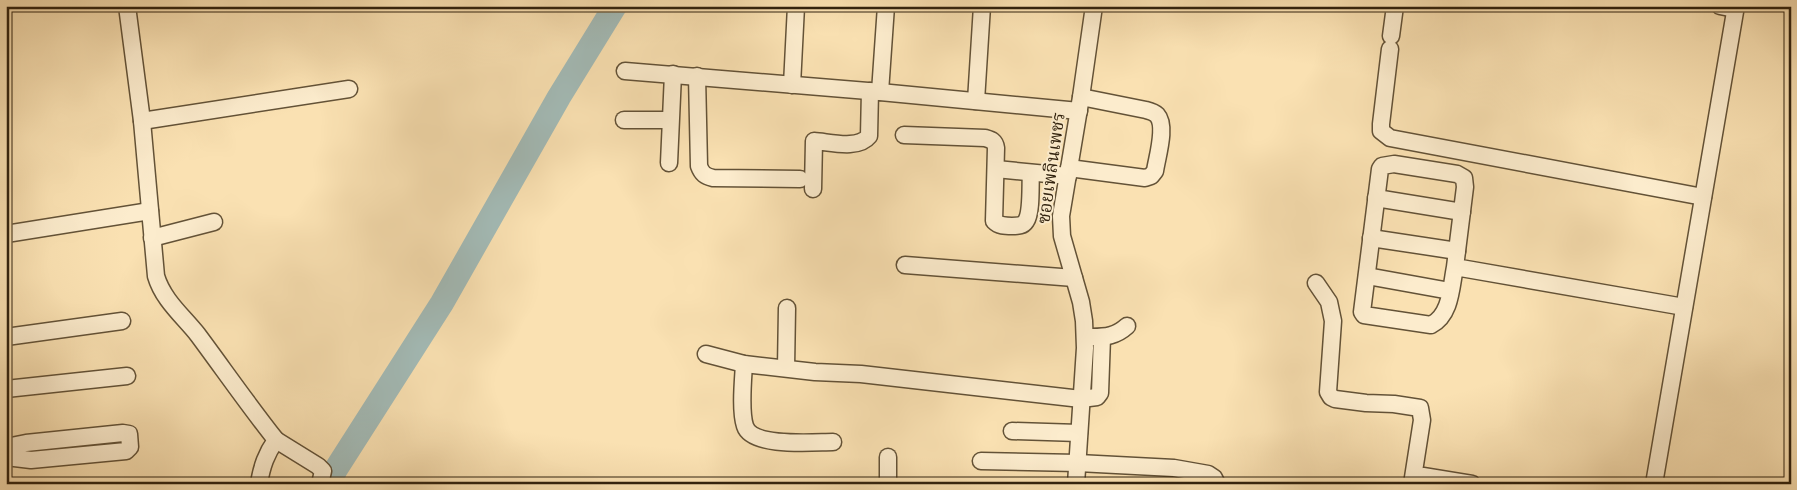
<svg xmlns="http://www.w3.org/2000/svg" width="1797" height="490" viewBox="0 0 1797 490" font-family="'IM FELL English','Noto Serif Thai',serif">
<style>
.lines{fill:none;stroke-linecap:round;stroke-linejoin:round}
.river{stroke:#a3bbb7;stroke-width:24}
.minor-casing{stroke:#635237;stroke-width:19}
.minor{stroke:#fceccd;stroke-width:16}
.labels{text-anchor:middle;stroke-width:4;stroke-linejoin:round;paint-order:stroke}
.street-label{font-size:18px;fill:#31220e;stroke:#fceccd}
</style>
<rect width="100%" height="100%" fill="#fae1b2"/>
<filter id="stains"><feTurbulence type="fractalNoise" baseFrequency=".004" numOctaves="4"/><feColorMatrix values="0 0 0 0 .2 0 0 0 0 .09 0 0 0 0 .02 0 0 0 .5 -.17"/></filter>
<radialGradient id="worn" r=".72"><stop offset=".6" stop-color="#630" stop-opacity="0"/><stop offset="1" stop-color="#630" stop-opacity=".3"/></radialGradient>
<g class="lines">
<!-- river -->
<path class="river" d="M 329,484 L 336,469 L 442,303 L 559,97 L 615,6"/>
<!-- minor casing -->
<g class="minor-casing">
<g id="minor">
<path d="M 127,6 L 142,121 L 156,276 C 163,300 183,316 198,335 C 224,370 249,406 276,440 C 266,454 262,466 259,483"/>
<path d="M 1720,6 L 1735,9"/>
<path d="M 1391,36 L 1395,6"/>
<path d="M 1390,49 L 1381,124 L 1381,131 L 1390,138 L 1703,197"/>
<path d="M 625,71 L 880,92 L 1079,111"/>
<path d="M 697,76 L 699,166 C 702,174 705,176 713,178 L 800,179"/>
<path d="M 792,85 L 796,6"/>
<path d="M 880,92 L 886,6"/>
<path d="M 976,101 L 982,6"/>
<path d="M 624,120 L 670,120"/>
<path d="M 142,121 L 349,89"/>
<path d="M 904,135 L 985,138 C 992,140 995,141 996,148 L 994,221 C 999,226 1005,226 1012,226 C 1018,226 1023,226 1026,221 C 1032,212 1030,184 1031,173"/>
<path d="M 669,163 L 673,74"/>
<path d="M 1069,168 L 1145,178 L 1151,176 L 1155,171 C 1157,157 1167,126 1157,115 C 1154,112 1150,111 1146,110 L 1081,97"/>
<path d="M 996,169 L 1068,176"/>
<path d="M 813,189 L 814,141 C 830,142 858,150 869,136 L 870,91"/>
<path d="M 1376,198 L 1462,212"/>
<path d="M 6,234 L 150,211"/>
<path d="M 152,238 L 214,222"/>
<path d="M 1371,238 L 1457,251"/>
<path d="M 905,265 L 1074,278"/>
<path d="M 1455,267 C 1451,287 1451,315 1431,325 L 1364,315 L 1362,312 L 1380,169 L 1382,166 L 1394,164 L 1457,174 L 1464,178 L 1465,187 L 1455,267 L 1684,307"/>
<path d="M 1367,276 L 1450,291"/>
<path d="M 1316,283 L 1329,302 L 1333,321 L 1328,392 L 1331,397 L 1335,399 L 1366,403 L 1394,404 L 1420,408 L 1422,420 L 1412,484"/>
<path d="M 6,337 L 122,321"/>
<path d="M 1092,337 C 1106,337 1116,336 1127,326"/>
<path d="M 706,354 L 744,364 L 815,372 L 861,374 L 1081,399 L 1097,397 L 1100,393 L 1102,337"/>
<path d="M 744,364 C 743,381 740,411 745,426 C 752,448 814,442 833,442"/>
<path d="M 786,368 L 787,308"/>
<path d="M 6,389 L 127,376"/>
<path d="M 1012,431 L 1079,433"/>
<path d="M 276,440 L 318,466 L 323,471 L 320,484"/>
<path d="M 6,447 L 26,443 L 123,433 L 129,434 L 130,447 L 126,451 L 31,460 L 6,457"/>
<path d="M 981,461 L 1078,463 L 1174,468 L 1208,474 L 1214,478 L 1217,484"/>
<path d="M 1423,476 L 1472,484"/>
<path d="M 888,484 L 888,457"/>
<path d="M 1076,484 L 1085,348 L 1084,321 L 1081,302 L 1062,236 L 1061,216 L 1081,97 L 1094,6"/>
<path d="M 1654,484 L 1736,6"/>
</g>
</g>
<!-- minor -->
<use href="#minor" class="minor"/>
</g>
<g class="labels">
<!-- street labels -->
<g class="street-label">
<text transform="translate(1051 168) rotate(-82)" y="6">ซอยเพลินเพชร</text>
</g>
</g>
<!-- margin -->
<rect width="1797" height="490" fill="none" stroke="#fae1b2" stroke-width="25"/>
<rect x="8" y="8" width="1782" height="475" fill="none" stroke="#31220e" stroke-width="2.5"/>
<rect x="12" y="12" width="1772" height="465" fill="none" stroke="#31220e"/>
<rect width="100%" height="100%" filter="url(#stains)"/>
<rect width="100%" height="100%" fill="url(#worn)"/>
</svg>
